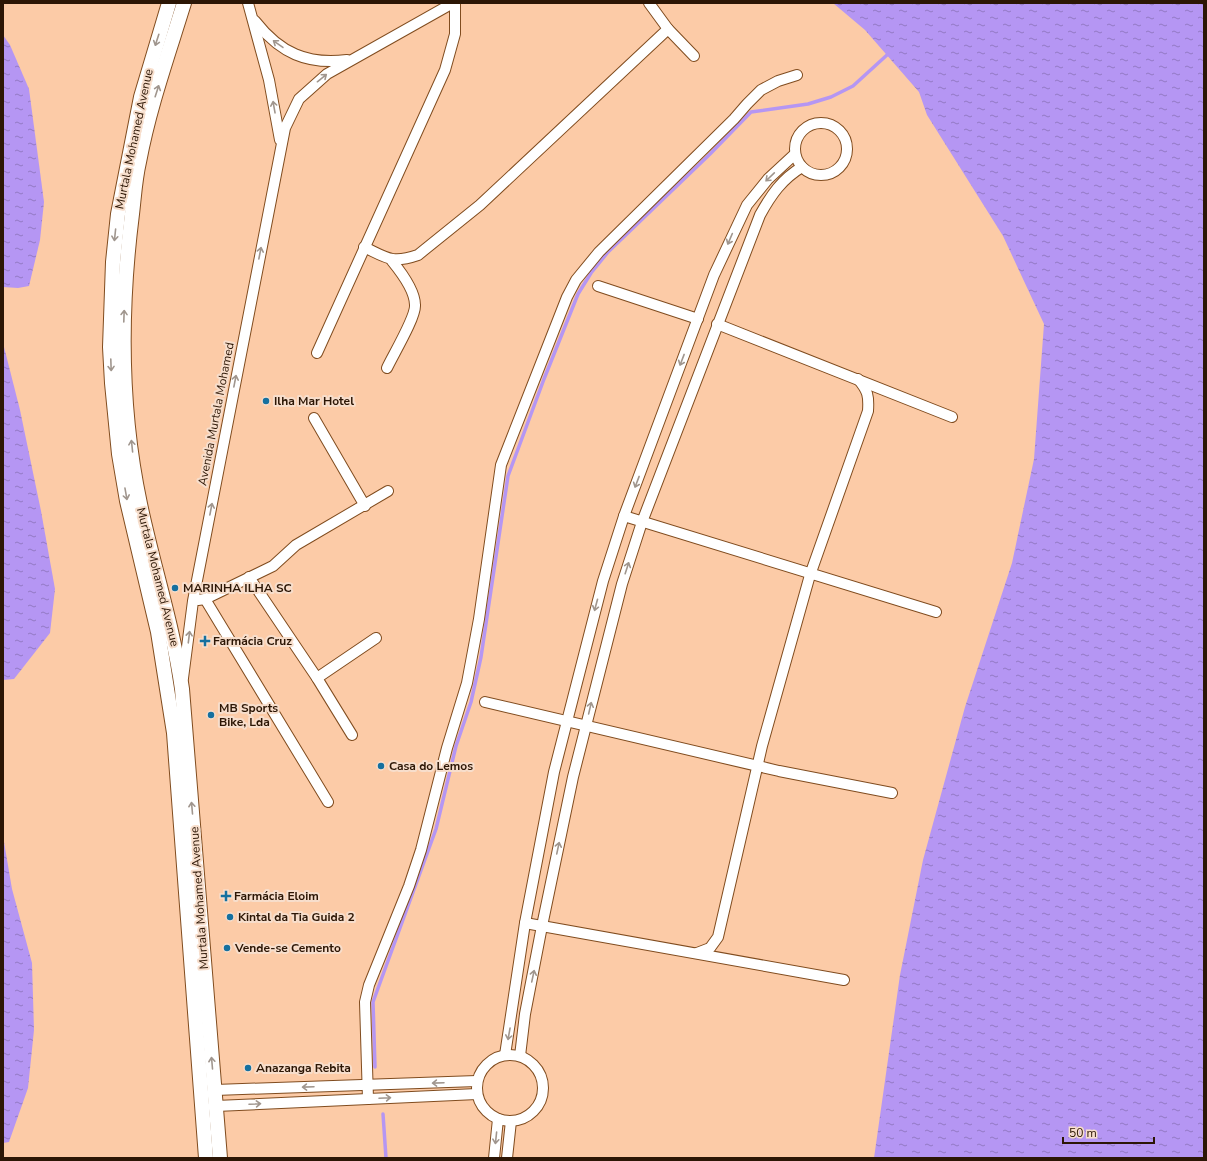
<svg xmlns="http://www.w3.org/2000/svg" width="1207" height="1161" viewBox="0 0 1207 1161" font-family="'Nunito Sans',sans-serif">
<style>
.water{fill:url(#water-ripples)}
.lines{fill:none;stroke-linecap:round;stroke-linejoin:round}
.stream{stroke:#b596f3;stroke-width:3.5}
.street-casing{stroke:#804c1f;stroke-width:12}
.secondary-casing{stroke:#804c1f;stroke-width:16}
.street{stroke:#fff;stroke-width:10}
.secondary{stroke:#fff;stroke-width:14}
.oneway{stroke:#a0968e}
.poi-dot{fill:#15709f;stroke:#f7decc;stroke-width:1.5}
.labels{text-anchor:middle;stroke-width:4;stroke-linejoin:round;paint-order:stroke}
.street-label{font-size:12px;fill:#2c1605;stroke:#f7decc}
.poi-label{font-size:12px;font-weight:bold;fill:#2c1605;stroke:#f7decc;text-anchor:start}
</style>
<defs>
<pattern id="water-ripples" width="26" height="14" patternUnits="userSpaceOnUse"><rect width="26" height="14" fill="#b596f3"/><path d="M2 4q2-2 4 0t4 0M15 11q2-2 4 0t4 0" fill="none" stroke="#9379c3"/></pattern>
</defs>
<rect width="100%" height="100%" fill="#fccba7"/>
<!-- water -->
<g class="water">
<path d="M 833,3 L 1204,3 L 1204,1158 L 874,1158 L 900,975 L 923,860 L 965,707 L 1012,563 L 1034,459 L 1044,324 L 1003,236 L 927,115 L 919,92 L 865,30 Z"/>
<path d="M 3,35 L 10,45 L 29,89 L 44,202 L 40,240 L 29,286 L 18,288 L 3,287 Z"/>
<path d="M 3,343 L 20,410 L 41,511 L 55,589 L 50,633 L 14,679 L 3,680 Z"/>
<path d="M 3,836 L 12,889 L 32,963 L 34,1030 L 28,1088 L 9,1142 L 3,1143 Z"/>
</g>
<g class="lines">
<!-- stream -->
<g class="stream">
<path d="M 375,1067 L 373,1002 L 436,829 L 456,746 L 471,702 L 481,657 L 508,476 L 544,379 L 578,294 L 591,273 L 608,252 L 710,154 L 751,112 L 808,104 L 831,97 L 853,86 L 887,55"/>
<path d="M 383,1114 L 386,1158"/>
</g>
<!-- street casing -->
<g class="street-casing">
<g id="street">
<path d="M 248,3 L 269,80 L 280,140"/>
<path d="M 649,3 L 668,29 L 694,56"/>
<path d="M 255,21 C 280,53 307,65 347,60"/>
<circle cx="821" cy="149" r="26"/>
<path d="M 364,247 C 387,258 392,264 418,255 L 480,205 L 668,29"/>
<path d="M 598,286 L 698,319"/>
<path d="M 717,324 L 952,417"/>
<path d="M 317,353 L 445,70 L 455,34 L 455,3"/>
<path d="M 387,368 C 393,355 416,317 415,305 C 415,291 401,272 392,261"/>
<path d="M 314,418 L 365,506"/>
<path d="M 624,516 L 936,612"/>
<path d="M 249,577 L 317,678 L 352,735"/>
<path d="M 205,599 L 328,802"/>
<path d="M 198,600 L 205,599 L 273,566 L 296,545 L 388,491"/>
<path d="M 183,678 L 193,601 L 285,128 L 299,99 L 327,74 L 453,3"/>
<path d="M 317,678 L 376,638"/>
<path d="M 485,702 L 779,771 L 892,793"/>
<path d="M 525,923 L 844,980"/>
<path d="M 697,953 L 710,948 L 718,937 L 762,746 L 810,575 L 868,411 C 869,396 868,391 858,379"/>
<path d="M 505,1055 L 525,923 L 554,772 L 603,581 L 624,516 L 714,275 L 747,205 L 768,179 L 795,154"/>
<circle cx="510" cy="1088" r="33"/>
<path d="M 520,1056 L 525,1014 L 542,926 L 573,777 L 622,584 L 642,522 L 760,215 C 771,195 782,179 802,167"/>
<path d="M 215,1090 L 477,1081"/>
<path d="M 368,1099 L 365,1002 L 369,985 L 409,886 L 421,850 L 447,748 L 467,683 L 479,619 L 501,465 L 567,297 L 576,280 L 599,252 L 734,119 L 747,104 L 761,90 L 778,81 L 797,75"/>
<path d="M 216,1106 L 477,1094"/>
<path d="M 494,1158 L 498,1119"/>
<path d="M 507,1158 L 511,1121"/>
</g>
</g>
<!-- secondary casing -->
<g class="secondary-casing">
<g id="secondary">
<path d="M 169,3 L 141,97 L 118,214 L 113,262 L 110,347 L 112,383 L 119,454 L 127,501 L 158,632 L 174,733 L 206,1158"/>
<path d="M 184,3 C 168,55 149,108 139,162 C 135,179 134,197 132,214 C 120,309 120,410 140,504 C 153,566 173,626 182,689 L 220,1158"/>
</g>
</g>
<!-- street -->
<use href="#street" class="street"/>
<!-- secondary -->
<use href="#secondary" class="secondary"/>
</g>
<!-- one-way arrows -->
<defs><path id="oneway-shaft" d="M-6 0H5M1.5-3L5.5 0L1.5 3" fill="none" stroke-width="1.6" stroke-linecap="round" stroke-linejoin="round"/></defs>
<g class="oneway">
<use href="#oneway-shaft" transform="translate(157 40) rotate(108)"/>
<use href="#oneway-shaft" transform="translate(278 44) rotate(-145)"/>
<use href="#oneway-shaft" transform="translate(322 78) rotate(-39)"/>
<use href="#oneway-shaft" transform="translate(157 91) rotate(-72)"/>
<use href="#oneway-shaft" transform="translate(274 107) rotate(-100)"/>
<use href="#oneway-shaft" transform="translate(770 177) rotate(136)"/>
<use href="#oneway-shaft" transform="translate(115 235) rotate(96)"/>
<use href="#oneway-shaft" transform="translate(730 239) rotate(113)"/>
<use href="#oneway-shaft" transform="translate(260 253) rotate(-79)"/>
<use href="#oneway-shaft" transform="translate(124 316) rotate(-88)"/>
<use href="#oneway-shaft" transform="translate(682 360) rotate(111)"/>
<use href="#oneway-shaft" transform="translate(111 365) rotate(88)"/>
<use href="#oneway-shaft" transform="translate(235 381) rotate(-79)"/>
<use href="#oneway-shaft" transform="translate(132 446) rotate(-96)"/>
<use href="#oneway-shaft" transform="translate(637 482) rotate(111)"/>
<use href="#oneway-shaft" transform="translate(126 494) rotate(80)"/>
<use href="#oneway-shaft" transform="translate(211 509) rotate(-79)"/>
<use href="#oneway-shaft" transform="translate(627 568) rotate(-72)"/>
<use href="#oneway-shaft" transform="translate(596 605) rotate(105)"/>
<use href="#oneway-shaft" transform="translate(189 637) rotate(-83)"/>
<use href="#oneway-shaft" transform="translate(590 708) rotate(-77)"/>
<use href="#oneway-shaft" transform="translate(192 808) rotate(-95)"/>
<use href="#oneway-shaft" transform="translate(558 848) rotate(-78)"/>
<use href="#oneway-shaft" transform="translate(533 976) rotate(-78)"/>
<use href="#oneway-shaft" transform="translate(509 1034) rotate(100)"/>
<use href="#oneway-shaft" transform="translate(212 1063) rotate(-95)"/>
<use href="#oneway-shaft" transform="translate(438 1083) rotate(178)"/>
<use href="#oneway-shaft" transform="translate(308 1087) rotate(178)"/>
<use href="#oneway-shaft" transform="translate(385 1098) rotate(-3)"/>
<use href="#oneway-shaft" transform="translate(255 1104) rotate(-3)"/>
<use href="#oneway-shaft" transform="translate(496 1138) rotate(96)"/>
</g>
<!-- markers -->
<g class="poi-dot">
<circle cx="266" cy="401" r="4"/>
<circle cx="175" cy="588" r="4"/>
<path d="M203 635h4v4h4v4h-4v4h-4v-4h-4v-4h4z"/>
<circle cx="211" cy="715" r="4"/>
<circle cx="381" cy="766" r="4"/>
<path d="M224 890h4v4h4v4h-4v4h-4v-4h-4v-4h4z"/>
<circle cx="230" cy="917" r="4"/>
<circle cx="227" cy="948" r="4"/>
<circle cx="248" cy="1068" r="4"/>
</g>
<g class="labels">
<!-- street labels -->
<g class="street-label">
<text transform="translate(134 139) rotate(-78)" y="4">Murtala Mohamed Avenue</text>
<text transform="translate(216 414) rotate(-79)" y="4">Avenida Murtala Mohamed</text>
<text transform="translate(158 577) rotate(76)" y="4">Murtala Mohamed Avenue</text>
<text transform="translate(199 898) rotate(-94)" y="4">Murtala Mohamed Avenue</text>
</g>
<!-- poi labels -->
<g class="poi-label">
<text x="274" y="405">Ilha Mar Hotel</text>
<text x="183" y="592">MARINHA ILHA SC</text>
<text x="213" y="645">Farmácia Cruz</text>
<text x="219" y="712">MB Sports<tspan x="219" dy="14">Bike, Lda</tspan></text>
<text x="389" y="770">Casa do Lemos</text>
<text x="234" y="900">Farmácia Eloim</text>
<text x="238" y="921">Kintal da Tia Guida 2</text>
<text x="235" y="952">Vende-se Cemento</text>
<text x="256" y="1072">Anazanga Rebita</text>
</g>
</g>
<!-- border -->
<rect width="1207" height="1161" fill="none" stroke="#2c1605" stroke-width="8"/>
<!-- scale -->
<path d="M1063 1137v6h91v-6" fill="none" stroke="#2c1605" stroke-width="2"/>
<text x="1069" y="1137" font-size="12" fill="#2c1605" stroke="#f7decc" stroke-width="3" paint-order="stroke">50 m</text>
</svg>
